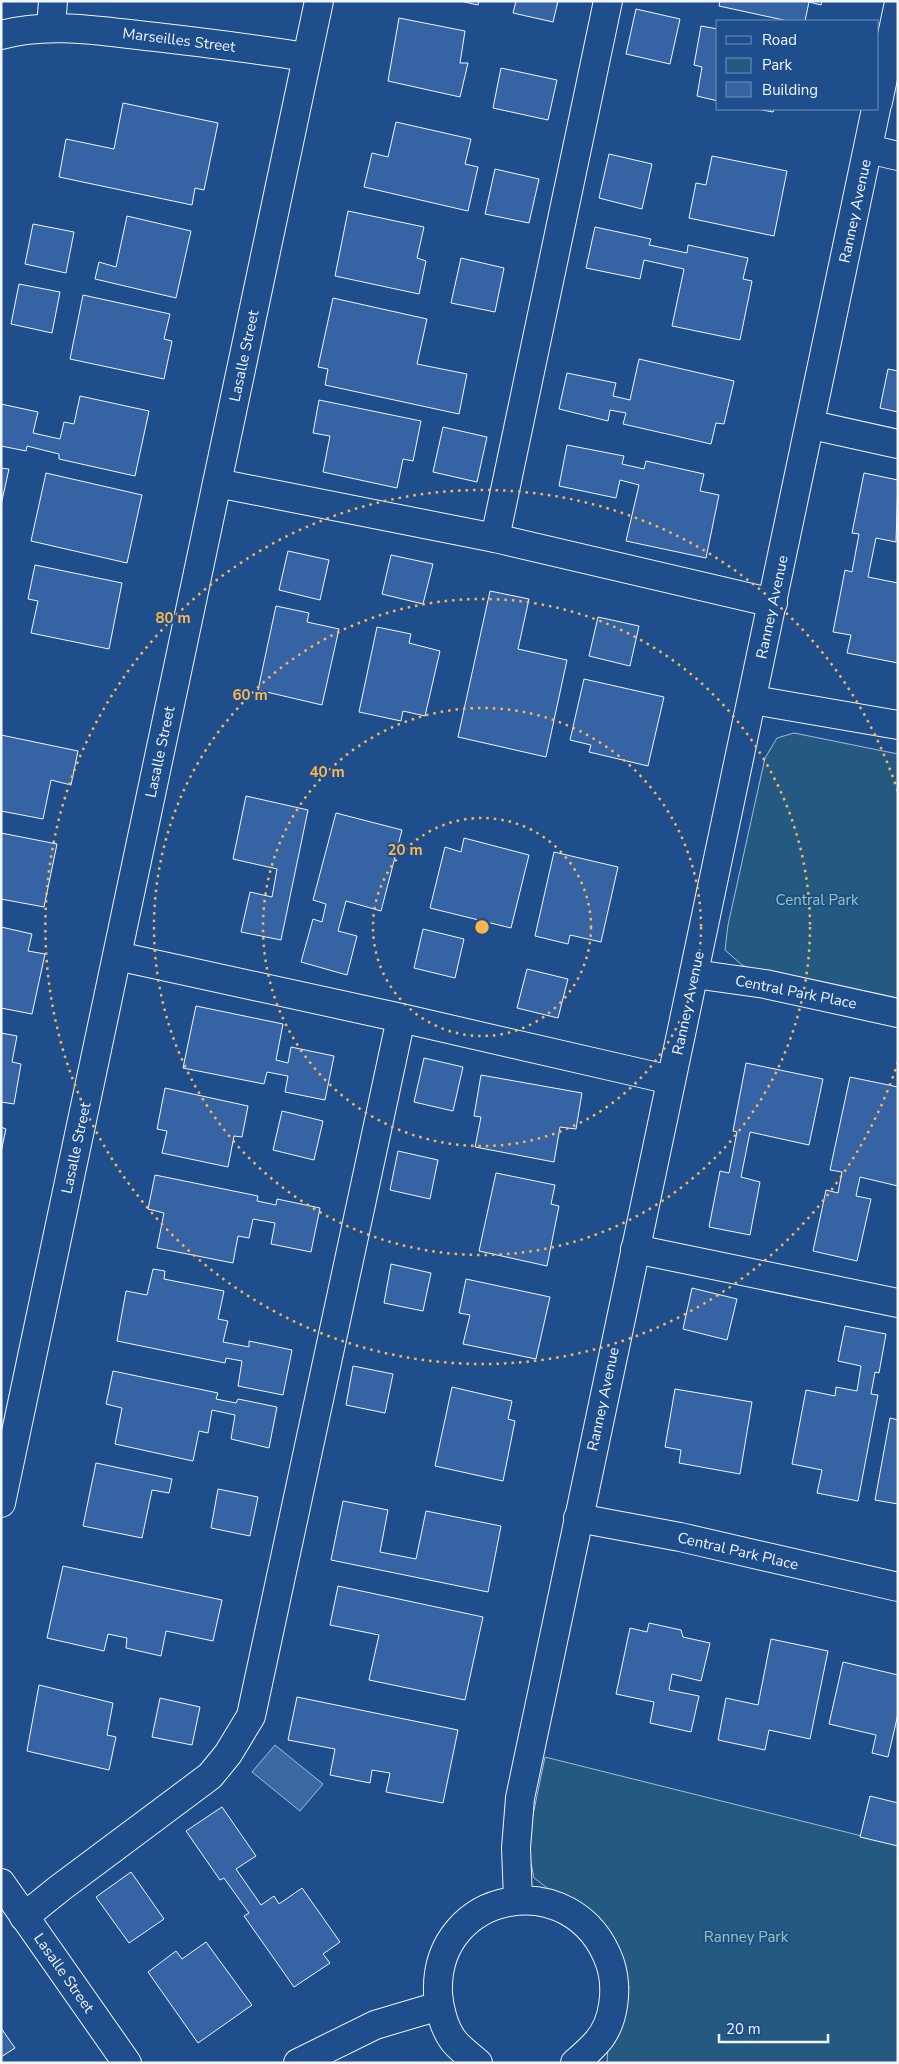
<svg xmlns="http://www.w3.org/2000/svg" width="899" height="2064" viewBox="0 0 899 2064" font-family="'Nunito Sans',sans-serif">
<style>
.green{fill:#245a82;stroke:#a8bbd7}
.water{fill:#3b69a3;stroke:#a8bbd7}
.building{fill:#3563a3;stroke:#f2f6ff}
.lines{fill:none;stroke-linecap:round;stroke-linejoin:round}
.minor-casing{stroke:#f2f6ff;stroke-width:30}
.minor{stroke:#1f4e8c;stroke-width:28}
.ring{fill:none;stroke:#ffb74d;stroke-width:2.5;stroke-dasharray:2.5 5}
.labels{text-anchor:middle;stroke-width:4;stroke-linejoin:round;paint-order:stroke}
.street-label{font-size:15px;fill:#f2f6ff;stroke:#1f4e8c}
.park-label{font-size:15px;fill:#97c8a6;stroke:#1f4e8c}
.centre{fill:#ffb74d;stroke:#1f4e8c;stroke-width:2.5}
.ring-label{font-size:15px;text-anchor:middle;font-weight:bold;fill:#ffb74d;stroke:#1f4e8c;stroke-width:4;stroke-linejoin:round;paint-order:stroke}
</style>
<rect width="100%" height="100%" fill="#1f4e8c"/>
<!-- green -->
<g class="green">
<path d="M 794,733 L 898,754 L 898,1002 L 765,974 L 742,965 L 725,950 L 728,925 L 765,758 L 777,738 Z"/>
<path d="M 545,1757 L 898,1845 L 898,2063 L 607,2063 L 608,2047 L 621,2018 L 629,1987 L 614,1944 L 597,1915 L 554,1893 L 534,1878 L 527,1844 Z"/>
</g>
<!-- water -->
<path class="water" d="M 275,1745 L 323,1784 L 300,1811 L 252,1772 Z"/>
<!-- building -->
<g class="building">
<path d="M 460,1 L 479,1 L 478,5 Z"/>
<path d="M 516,1 L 558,1 L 553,22 L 513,13 Z"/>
<path d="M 720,1 L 822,1 L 821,5 L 809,2 L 805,21 L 788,21 L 719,6 Z"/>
<path d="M 636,9 L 680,19 L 670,64 L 626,54 Z"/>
<path d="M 399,18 L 465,31 L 460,63 L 468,63 L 460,97 L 388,81 Z"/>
<path d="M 701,26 L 718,29 L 718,101 L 697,96 L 702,67 L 694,65 Z"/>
<path d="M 501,68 L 557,80 L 548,120 L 493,108 Z"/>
<path d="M 123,103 L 218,123 L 204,190 L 195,188 L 192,205 L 59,177 L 66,139 L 114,149 Z"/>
<path d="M 757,109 L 774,109 L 773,112 Z"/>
<path d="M 396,122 L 471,139 L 465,164 L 478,167 L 468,211 L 364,187 L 372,153 L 388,157 Z"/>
<path d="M 609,154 L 652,164 L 642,209 L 599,198 Z"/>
<path d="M 712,156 L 787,171 L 774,236 L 689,218 L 696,183 L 706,185 Z"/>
<path d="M 495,169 L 539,179 L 529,223 L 485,214 Z"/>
<path d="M 348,211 L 424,227 L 417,258 L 426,261 L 419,294 L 335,276 Z"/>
<path d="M 127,216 L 191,231 L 176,298 L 95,279 L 99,262 L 116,267 Z"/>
<path d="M 33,224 L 74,232 L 66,273 L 25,264 Z"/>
<path d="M 595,227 L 651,239 L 649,245 L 687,253 L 688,245 L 748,258 L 743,279 L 752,281 L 740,340 L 672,326 L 684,269 L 644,260 L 640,279 L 586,268 Z"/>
<path d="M 461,258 L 504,268 L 495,312 L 451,303 Z"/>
<path d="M 19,284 L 60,292 L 52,333 L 11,324 Z"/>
<path d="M 83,295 L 170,314 L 164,339 L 172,341 L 164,379 L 70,359 Z"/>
<path d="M 333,298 L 427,319 L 417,364 L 467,374 L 459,414 L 325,385 L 328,369 L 318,367 Z"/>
<path d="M 639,359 L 734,381 L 724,424 L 716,423 L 711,444 L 623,424 L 626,413 L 610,410 L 608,421 L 559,409 L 567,373 L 616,383 L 613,396 L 630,400 Z"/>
<path d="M 888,369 L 898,371 L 898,412 L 880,408 Z"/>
<path d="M 80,396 L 149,411 L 135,476 L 59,459 L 59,454 L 27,446 L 26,451 L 1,446 L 1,404 L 38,412 L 33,433 L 60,439 L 64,422 L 74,424 Z"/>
<path d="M 319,400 L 421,421 L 413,461 L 403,459 L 397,488 L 323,472 L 330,436 L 313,433 Z"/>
<path d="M 443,427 L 487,437 L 477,482 L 433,472 Z"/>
<path d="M 567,445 L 624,456 L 622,464 L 644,469 L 646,461 L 704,474 L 700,491 L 719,495 L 706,558 L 626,541 L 639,485 L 620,480 L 616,498 L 559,486 Z"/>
<path d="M 1,468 L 9,469 L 1,505 Z"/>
<path d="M 46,473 L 142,495 L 127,563 L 31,541 Z"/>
<path d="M 864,473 L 898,480 L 896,542 L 876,538 L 868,577 L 898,583 L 898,663 L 847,653 L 851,635 L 833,632 L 845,570 L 852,572 L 859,534 L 852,533 Z"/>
<path d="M 288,551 L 329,560 L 320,600 L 279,590 Z"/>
<path d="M 391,555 L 433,564 L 423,604 L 382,594 Z"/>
<path d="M 35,565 L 122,583 L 109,649 L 31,633 L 38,601 L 28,599 Z"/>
<path d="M 490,591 L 529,599 L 518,649 L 567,660 L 546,757 L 458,737 Z"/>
<path d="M 276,606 L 309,613 L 307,622 L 339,629 L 322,705 L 258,690 Z"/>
<path d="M 598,617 L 639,626 L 630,666 L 589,656 Z"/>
<path d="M 377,627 L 411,634 L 409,643 L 440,651 L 425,716 L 403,711 L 401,721 L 359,712 Z"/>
<path d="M 584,679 L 664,697 L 648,766 L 589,752 L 591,745 L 570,740 Z"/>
<path d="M 1,735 L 78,751 L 71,785 L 51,780 L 43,819 L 1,811 Z"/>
<path d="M 246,796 L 308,810 L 281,940 L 241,932 L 250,892 L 272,897 L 277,869 L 233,859 Z"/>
<path d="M 336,813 L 402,830 L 381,911 L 346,901 L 338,931 L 357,936 L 347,975 L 301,962 L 313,919 L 322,922 L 326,904 L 313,900 Z"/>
<path d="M 1,833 L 57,844 L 44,907 L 1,899 Z"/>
<path d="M 464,838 L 529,855 L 511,928 L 430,908 L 445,847 L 461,852 Z"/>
<path d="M 554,852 L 618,867 L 601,942 L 570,935 L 568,944 L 535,936 Z"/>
<path d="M 1,927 L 32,934 L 28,951 L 45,954 L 32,1014 L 1,1008 Z"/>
<path d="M 423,929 L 464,939 L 455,978 L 414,968 Z"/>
<path d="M 527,969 L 568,979 L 558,1018 L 517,1008 Z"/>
<path d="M 196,1006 L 283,1024 L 276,1060 L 288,1063 L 291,1047 L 334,1056 L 325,1100 L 285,1092 L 288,1076 L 267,1072 L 264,1084 L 183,1068 Z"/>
<path d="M 1,1033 L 17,1036 L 12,1062 L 21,1064 L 14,1104 L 1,1102 Z"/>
<path d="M 424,1058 L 463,1067 L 453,1111 L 414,1102 Z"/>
<path d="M 746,1063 L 823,1079 L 809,1145 L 750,1132 L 741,1177 L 760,1182 L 750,1235 L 709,1227 L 720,1171 L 729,1173 L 737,1132 L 733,1131 Z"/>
<path d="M 481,1075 L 582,1093 L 576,1129 L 560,1127 L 554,1162 L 475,1147 L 481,1117 L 474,1116 Z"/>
<path d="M 850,1077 L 898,1087 L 898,1186 L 860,1177 L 856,1196 L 871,1199 L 857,1261 L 813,1251 L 826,1190 L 838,1193 L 842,1172 L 830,1170 Z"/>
<path d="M 165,1088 L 248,1106 L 242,1137 L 234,1136 L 228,1167 L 162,1153 L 167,1131 L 157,1129 Z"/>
<path d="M 282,1111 L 323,1121 L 314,1160 L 273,1150 Z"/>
<path d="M 1,1127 L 6,1129 L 1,1152 Z"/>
<path d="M 398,1151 L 438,1160 L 430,1199 L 390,1190 Z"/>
<path d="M 496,1173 L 555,1185 L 551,1204 L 559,1206 L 547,1266 L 479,1251 Z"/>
<path d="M 155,1175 L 258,1196 L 257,1201 L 276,1205 L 277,1199 L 320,1208 L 311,1252 L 271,1244 L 275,1223 L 253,1219 L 249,1238 L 238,1236 L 233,1263 L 157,1248 L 164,1213 L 148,1209 Z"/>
<path d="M 391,1264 L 431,1273 L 423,1311 L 384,1303 Z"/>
<path d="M 153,1269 L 165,1271 L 164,1279 L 224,1291 L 218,1319 L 228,1321 L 223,1342 L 249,1347 L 249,1341 L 292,1350 L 283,1395 L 238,1386 L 242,1361 L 226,1358 L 225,1363 L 117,1341 L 126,1291 L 147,1295 Z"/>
<path d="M 466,1279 L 550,1297 L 536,1359 L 463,1344 L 470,1315 L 459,1313 Z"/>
<path d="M 692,1288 L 737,1299 L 727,1340 L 683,1329 Z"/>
<path d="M 845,1326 L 886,1334 L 879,1373 L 875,1372 L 871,1394 L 878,1395 L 858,1501 L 817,1493 L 822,1470 L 792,1464 L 806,1390 L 835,1396 L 836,1387 L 857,1391 L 861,1366 L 838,1361 Z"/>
<path d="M 353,1366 L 393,1374 L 385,1413 L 346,1405 Z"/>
<path d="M 113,1371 L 218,1393 L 216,1399 L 236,1403 L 238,1399 L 277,1407 L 269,1448 L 231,1439 L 235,1415 L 212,1410 L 208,1433 L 199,1431 L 193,1461 L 115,1444 L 122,1408 L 106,1404 Z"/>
<path d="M 452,1387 L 512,1401 L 508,1419 L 515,1421 L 503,1481 L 435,1466 Z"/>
<path d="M 675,1389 L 752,1402 L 740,1474 L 679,1463 L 681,1450 L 665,1447 Z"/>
<path d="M 890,1418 L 898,1420 L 898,1504 L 875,1500 Z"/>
<path d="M 96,1463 L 172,1479 L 169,1493 L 152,1490 L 142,1538 L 83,1526 Z"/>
<path d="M 218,1489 L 258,1497 L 250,1536 L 211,1528 Z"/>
<path d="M 343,1501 L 388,1510 L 380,1552 L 416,1559 L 426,1511 L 501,1526 L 488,1592 L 331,1560 Z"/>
<path d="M 63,1566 L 222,1600 L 213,1641 L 166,1631 L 161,1656 L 126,1648 L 127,1638 L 108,1634 L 104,1651 L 47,1638 Z"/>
<path d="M 338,1586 L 483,1617 L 465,1700 L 369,1680 L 379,1635 L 330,1625 Z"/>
<path d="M 649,1623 L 681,1630 L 683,1637 L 710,1643 L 701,1681 L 672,1674 L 669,1690 L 699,1696 L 691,1732 L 650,1723 L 654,1702 L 616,1694 L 630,1628 L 647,1632 Z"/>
<path d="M 771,1639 L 828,1651 L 810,1739 L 769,1730 L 765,1750 L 718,1740 L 726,1698 L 758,1705 Z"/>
<path d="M 843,1662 L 898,1675 L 898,1714 L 888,1757 L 872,1753 L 876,1735 L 829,1724 Z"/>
<path d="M 39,1685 L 113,1703 L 107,1735 L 116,1737 L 109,1770 L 27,1751 Z"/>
<path d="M 297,1697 L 458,1730 L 443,1803 L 386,1792 L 390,1773 L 372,1770 L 370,1783 L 330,1775 L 335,1749 L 288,1740 Z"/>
<path d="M 160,1698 L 200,1707 L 192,1745 L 152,1737 Z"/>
<path d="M 870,1796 L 898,1803 L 898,1846 L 860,1837 Z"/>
<path d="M 222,1807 L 256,1856 L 236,1869 L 261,1905 L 274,1896 L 279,1904 L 302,1888 L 340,1942 L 323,1954 L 330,1963 L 294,1987 L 244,1916 L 249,1913 L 224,1878 L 220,1880 L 186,1831 Z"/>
<path d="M 131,1872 L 164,1919 L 129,1943 L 96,1897 Z"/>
<path d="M 206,1942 L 252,2005 L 198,2043 L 148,1972 L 176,1951 L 182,1959 Z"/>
<path d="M 1,2028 L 15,2048 L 1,2057 Z"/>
</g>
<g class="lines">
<!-- minor casing -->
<g class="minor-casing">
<g id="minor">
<path d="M 51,28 L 53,1"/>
<path d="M 1,35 C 52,21 105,32 156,37 C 207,43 257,49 307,57"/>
<path d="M 878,102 L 898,7"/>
<path d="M 868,149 L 898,156"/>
<path d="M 812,425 L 898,444"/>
<path d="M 217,483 L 495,538 L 773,603"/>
<path d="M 495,538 L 608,1"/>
<path d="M 753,700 L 898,725"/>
<path d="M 117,956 L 401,1018 L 671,1080"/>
<path d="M 694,974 L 765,984 L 898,1013"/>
<path d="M 635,1249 L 898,1303"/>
<path d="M 1,1503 L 319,1"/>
<path d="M 578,1518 L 680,1537 L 898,1587"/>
<path d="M 1,1883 L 127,2063"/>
<path d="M 518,1899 L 516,1848 L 520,1798 L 876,109"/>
<path d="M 24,1917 L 60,1888 L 210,1776 L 228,1754 L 251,1716 L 401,1018"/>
<path d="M 298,2063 L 375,2025 L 439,2006"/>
<path d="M 478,2063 C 470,2056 459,2048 453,2040 C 444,2028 439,2008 438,1993 C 434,1889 575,1864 610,1963 C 618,1987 615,2022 597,2042 C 591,2049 583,2056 575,2063"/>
</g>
</g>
<!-- minor -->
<use href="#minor" class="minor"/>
</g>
<!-- distance rings -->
<g class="ring">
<circle cx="482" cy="927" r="109"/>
<circle cx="482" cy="927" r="219"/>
<circle cx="482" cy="927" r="328"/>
<path d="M898 1062A437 437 0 1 1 898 792"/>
</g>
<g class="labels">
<!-- street labels -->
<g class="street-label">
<text transform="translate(179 40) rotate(7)" y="5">Marseilles Street</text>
<text transform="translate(855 211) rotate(-78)" y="5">Ranney Avenue</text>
<text transform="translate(244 356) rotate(-78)" y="5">Lasalle Street</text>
<text transform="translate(772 607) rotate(-78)" y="5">Ranney Avenue</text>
<text transform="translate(160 752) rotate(-78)" y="5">Lasalle Street</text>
<text transform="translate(796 992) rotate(11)" y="5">Central Park Place</text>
<text transform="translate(688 1003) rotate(-78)" y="5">Ranney Avenue</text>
<text transform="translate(76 1148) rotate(-78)" y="5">Lasalle Street</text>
<text transform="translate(603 1399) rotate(-78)" y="5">Ranney Avenue</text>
<text transform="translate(738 1551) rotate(13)" y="5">Central Park Place</text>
<text transform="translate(64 1973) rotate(55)" y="5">Lasalle Street</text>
</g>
<!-- park labels -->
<g class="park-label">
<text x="817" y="905">Central Park</text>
<text x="746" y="1942">Ranney Park</text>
</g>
</g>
<circle cx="482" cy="927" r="8" class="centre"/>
<g class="ring-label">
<text x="173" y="623">80 m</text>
<text x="250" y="700">60 m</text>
<text x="327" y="777">40 m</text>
<text x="405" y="855">20 m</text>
</g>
<!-- border -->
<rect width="899" height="2064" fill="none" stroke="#f2f6ff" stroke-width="5"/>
<!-- legend -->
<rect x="716" y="20" width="162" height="90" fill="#1f4e8c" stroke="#7391ba"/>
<rect x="726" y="36" width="25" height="8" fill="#1f4e8c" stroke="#7391ba"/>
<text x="762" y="45" font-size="15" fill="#f2f6ff">Road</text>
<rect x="726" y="58" width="25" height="15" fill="#245a82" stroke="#7391ba"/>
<text x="762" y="70" font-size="15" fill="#f2f6ff">Park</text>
<rect x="726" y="82" width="25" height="15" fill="#3563a3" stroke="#7391ba"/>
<text x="762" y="95" font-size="15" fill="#f2f6ff">Building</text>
<!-- scale -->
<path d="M719 2034v8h109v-8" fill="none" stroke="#f2f6ff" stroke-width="2.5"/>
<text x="726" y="2034" font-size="15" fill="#f2f6ff" stroke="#1f4e8c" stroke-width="4" paint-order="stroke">20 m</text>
</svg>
